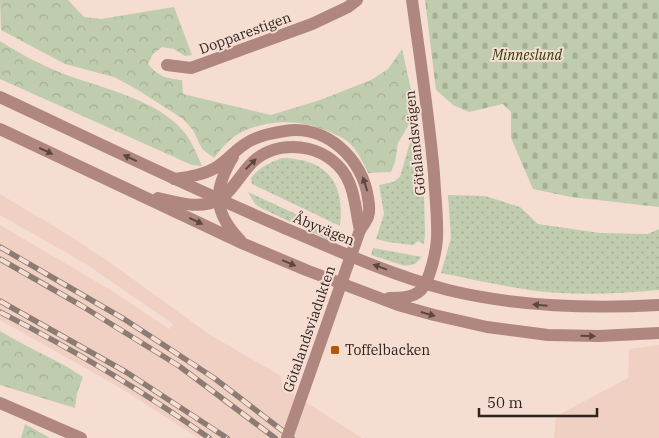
<svg xmlns="http://www.w3.org/2000/svg" width="659" height="438" viewBox="0 0 659 438" font-family="'IBM Plex Serif',serif">
<style>
.built{fill:#f0d0c3}
.grass{fill:url(#grass-dots)}
.forest{fill:url(#forest-crowns)}
.cemetery{fill:url(#cemetery-stones)}
.lines{fill:none;stroke-linecap:round;stroke-linejoin:round}
.minor{stroke:#b0877f;stroke-width:12}
.rail-casing{stroke:#8c7c74;stroke-width:5.5}
.rail{stroke:#f6ddd2;stroke-width:4;stroke-dasharray:11;stroke-linecap:butt}
.minor-bridge{stroke:#b0877f;stroke-width:12}
.oneway{fill:#5b4741}
.poi-dot{fill:#b6580b;stroke:#f6ddd2;stroke-width:2}
.labels{text-anchor:middle;stroke-width:4;stroke-linejoin:round;paint-order:stroke}
.street-label{font-size:14px;fill:#2d2420;stroke:#f6ddd2}
.park-label{font-size:14px;font-style:italic;fill:#2c3e00;stroke:#f6ddd2}
.poi-label{font-size:14px;fill:#2d2420;stroke:#f6ddd2;text-anchor:start}
</style>
<defs>
<pattern id="grass-dots" width="8" height="8" patternUnits="userSpaceOnUse" patternTransform="scale(1.25)"><rect width="8" height="8" fill="#c0ccae"/><path d="M2 2h.1M6 6h.1" fill="none" stroke="#a5af95" stroke-width="1.8" stroke-linecap="round"/></pattern>
<pattern id="forest-crowns" width="20" height="18" patternUnits="userSpaceOnUse" patternTransform="scale(1.25)"><rect width="20" height="18" fill="#c0ccae"/><path d="M2 6a3 3 0 1 1 6 0M12 15a3 3 0 1 1 6 0" fill="none" stroke="#a5af95"/></pattern>
<pattern id="cemetery-stones" width="16" height="16" patternUnits="userSpaceOnUse" patternTransform="scale(1.25)"><rect width="16" height="16" fill="#c0ccae"/><path d="M2 7V4a2 2 0 0 1 4 0v3zM10 15v-3a2 2 0 0 1 4 0v3z" fill="#a5af95"/></pattern>
</defs>
<rect width="100%" height="100%" fill="#f6ddd2"/>
<!-- built -->
<g class="built">
<path d="M 0,194 L 57,228 L 105,259 L 209,334 L 281,376 L 282,387 L 362,438 L 198,438 L 122,389 L 0,320 L 0,225 L 109,289 L 169,329 L 173,324 L 86,264 L 0,215 Z"/>
<path d="M 659,345 L 659,438 L 554,438 L 556,416 L 628,378 L 629,349 Z"/>
</g>
<!-- grass -->
<g class="grass">
<path d="M 411,139 L 416,140 L 423,152 L 425,233 L 424,244 L 418,241 L 413,245 L 388,242 L 376,239 L 384,214 L 379,185 L 393,182 L 400,177 Z"/>
<path d="M 282,158 C 327,159 345,182 340,226 L 252,184 L 251,178 C 260,167 269,163 282,158 Z"/>
<path d="M 248,192 L 339,234 L 337,244 L 263,209 L 255,204 Z"/>
<path d="M 448,195 L 485,196 L 520,207 L 538,224 L 600,233 L 648,234 L 659,229 L 659,290 C 626,293 592,295 559,293 C 519,290 480,281 441,273 L 451,238 Z"/>
<path d="M 373,248 L 422,257 L 415,264 L 405,266 L 371,255 Z"/>
</g>
<!-- forest -->
<g class="forest">
<path d="M 0,0 L 68,0 L 84,17 L 101,19 L 174,7 L 192,55 L 185,56 L 174,49 L 162,47 L 153,54 L 148,64 C 159,77 165,78 182,80 L 183,94 L 271,115 L 320,100 L 371,80 L 388,69 L 402,49 L 414,103 L 411,121 L 398,143 L 395,162 L 391,172 L 368,173 C 363,162 357,149 347,141 C 344,138 338,136 334,134 C 303,118 264,118 235,136 C 226,142 220,151 214,158 L 202,149 L 193,130 L 183,119 L 138,90 L 114,77 L 65,64 L 1,30 Z"/>
<path d="M 0,41 C 23,56 49,69 75,78 C 110,90 160,102 184,132 C 192,141 197,155 202,166 L 192,165 L 183,161 L 0,79 Z"/>
<path d="M 0,331 C 27,348 57,359 83,377 L 77,393 L 75,408 L 0,385 Z"/>
<path d="M 25,424 L 50,438 L 21,438 Z"/>
</g>
<!-- cemetery -->
<path class="cemetery" d="M 425,0 L 659,0 L 659,207 L 571,197 L 533,189 L 511,138 L 511,112 L 503,104 L 469,112 L 453,105 L 436,90 Z"/>
<g class="lines">
<!-- minor -->
<g class="minor">
<path d="M 167,65 L 191,68 L 312,24 L 348,7 L 357,0"/>
<path d="M 0,97 C 94,141 187,186 282,227 C 336,250 391,275 448,290 C 518,307 588,309 659,305"/>
<path d="M 0,129 L 244,244 L 306,270 L 398,305 L 434,315 L 487,327 L 548,335 L 599,336 L 659,333"/>
<path d="M 233,157 C 213,190 213,212 240,240"/>
<path d="M 174,179 C 188,177 203,175 215,168 C 226,162 234,151 245,144 C 256,136 271,133 285,131 C 326,124 363,159 368,198 C 369,203 370,211 368,217 C 366,221 363,226 360,230"/>
<path d="M 158,198 C 176,202 200,210 218,200 C 232,193 243,169 256,159 C 286,136 334,147 349,182 C 356,198 356,214 360,230"/>
<path d="M 389,298 C 400,298 413,298 421,290 C 430,280 436,252 437,239 C 438,217 435,196 434,174 C 429,116 420,58 412,0"/>
<path d="M 0,403 L 81,438"/>
</g>
<!-- rail casing -->
<g class="rail-casing">
<g id="rail">
<path d="M 0,247 L 124,319 L 214,378 L 292,438"/>
<path d="M 0,259 L 82,306 L 179,366 L 275,438"/>
<path d="M 0,301 L 126,372 L 227,438"/>
<path d="M 0,312 C 72,349 143,391 209,438"/>
</g>
</g>
<!-- rail -->
<use href="#rail" class="rail"/>
<!-- minor-bridge -->
<path class="minor-bridge" d="M 287,438 L 360,230"/>
</g>
<!-- one-way arrows -->
<defs><path id="oneway-solid" d="M-6-.8H1V-3.2L6.5 0L1 3.2V.8H-6Z" transform="scale(1.25)"/></defs>
<g class="oneway">
<use href="#oneway-solid" transform="translate(46 151) rotate(25)"/>
<use href="#oneway-solid" transform="translate(130 158) rotate(-155)"/>
<use href="#oneway-solid" transform="translate(251 164) rotate(-45)"/>
<use href="#oneway-solid" transform="translate(365 184) rotate(-108)"/>
<use href="#oneway-solid" transform="translate(196 221) rotate(25)"/>
<use href="#oneway-solid" transform="translate(289 263) rotate(23)"/>
<use href="#oneway-solid" transform="translate(380 267) rotate(-160)"/>
<use href="#oneway-solid" transform="translate(540 305) rotate(-175)"/>
<use href="#oneway-solid" transform="translate(428 314) rotate(16)"/>
<use href="#oneway-solid" transform="translate(588 336) rotate(2)"/>
</g>
<!-- markers -->
<rect class="poi-dot" x="330" y="345" width="10" height="10" rx="2.5"/>
<g class="labels">
<!-- street labels -->
<g class="street-label">
<text transform="translate(245 33) rotate(-20)" y="5">Dopparestigen</text>
<text transform="translate(415 143) rotate(-96)" y="5">Götalandsvägen</text>
<text transform="translate(324 229) rotate(22)" y="5">Åbyvägen</text>
<text transform="translate(309 329) rotate(-71)" y="5">Götalandsviadukten</text>
</g>
<!-- park labels -->
<g class="park-label">
<text x="527" y="60">Minneslund</text>
</g>
<!-- poi labels -->
<g class="poi-label">
<text x="345" y="355">Toffelbacken</text>
</g>
</g>
<!-- scale -->
<path d="M479 408v8h118v-8" fill="none" stroke="#2d2420" stroke-width="2.5"/>
<text x="487" y="408" font-size="15" fill="#2d2420" stroke="#f6ddd2" stroke-width="4" paint-order="stroke">50 m</text>
</svg>
